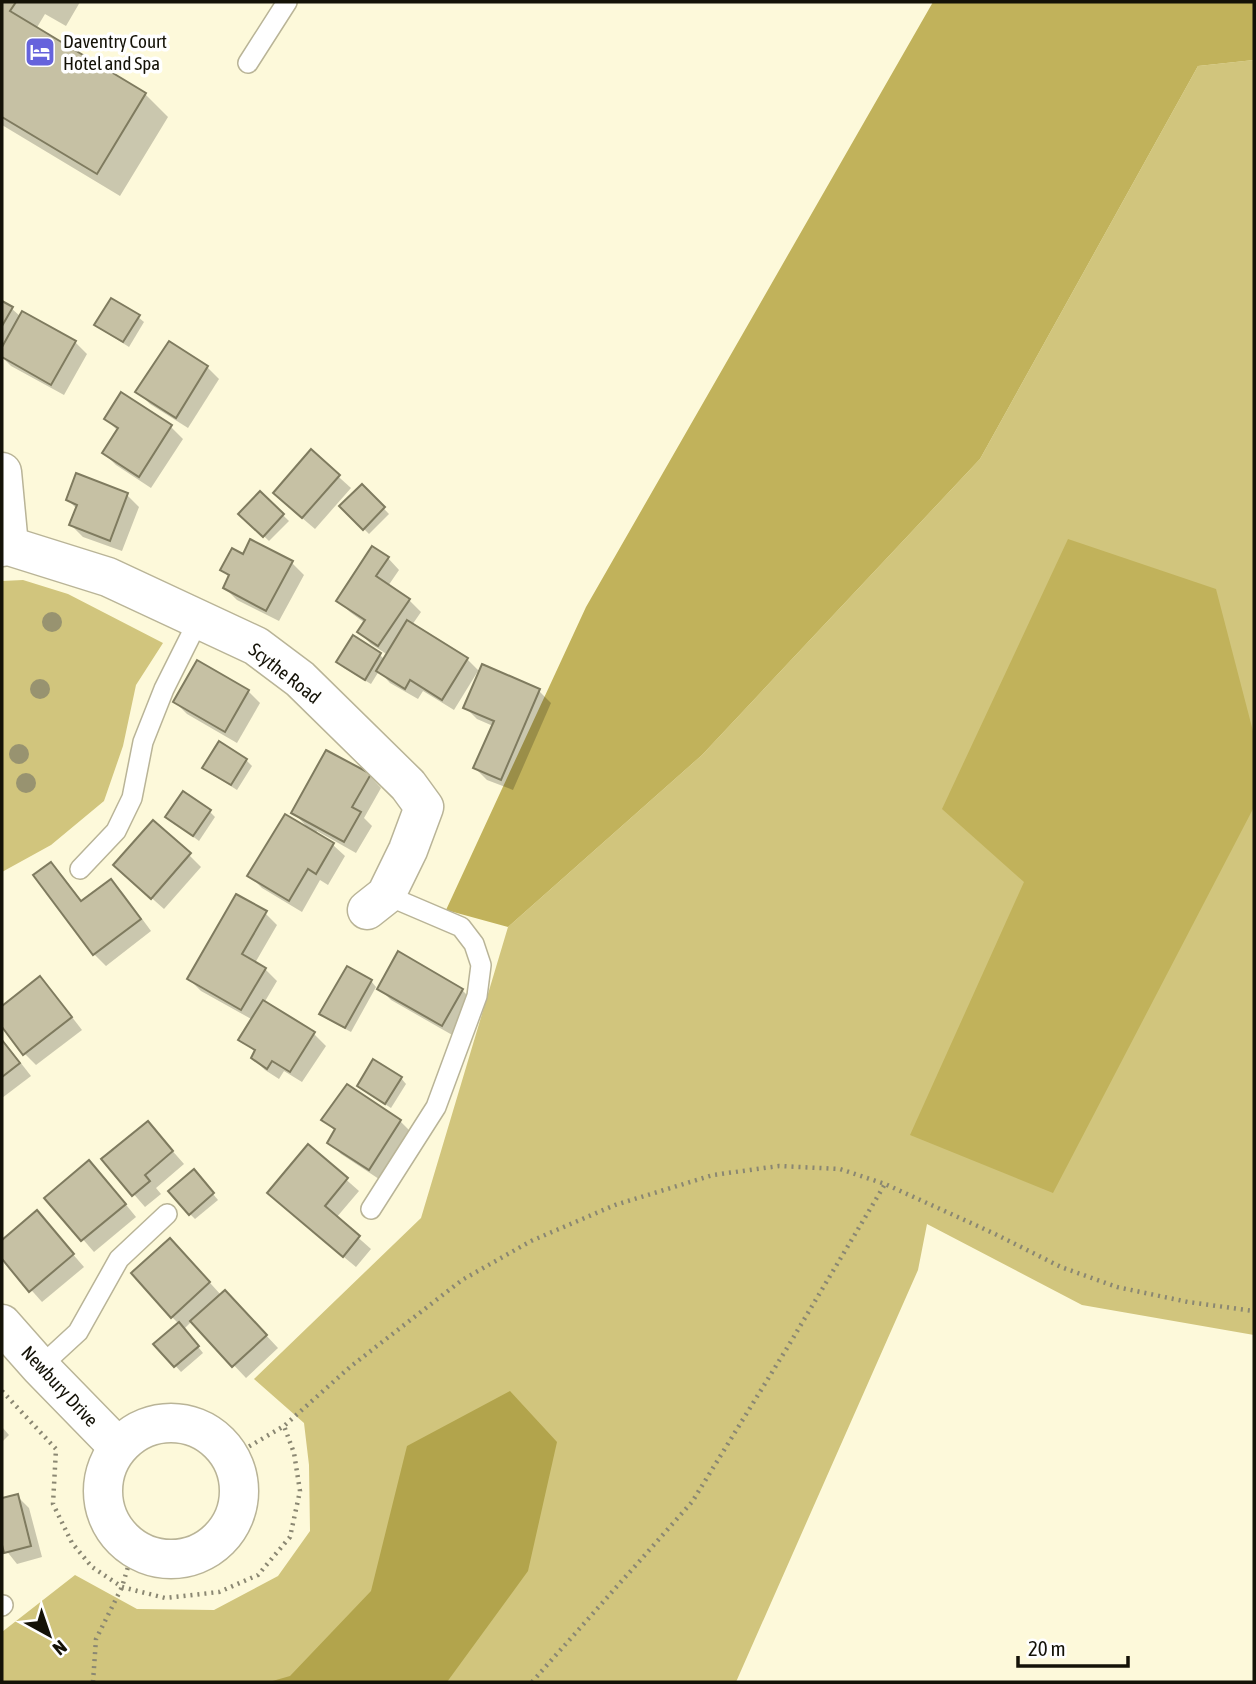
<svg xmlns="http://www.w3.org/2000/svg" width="1256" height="1684" viewBox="0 0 1256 1684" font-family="'Asap Condensed',sans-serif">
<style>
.green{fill:#d1c57d}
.forest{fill:#c1b25b}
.water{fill:#b2a44c}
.shadow{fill:#0003}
.building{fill:#c6c1a4;stroke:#7f7b5f;stroke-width:2}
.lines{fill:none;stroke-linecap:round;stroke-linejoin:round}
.lane-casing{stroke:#b9b497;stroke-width:22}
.street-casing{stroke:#b9b497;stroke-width:41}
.path{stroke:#8a8772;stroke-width:4.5;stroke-dasharray:2 5;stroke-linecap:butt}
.lane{stroke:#fff;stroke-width:19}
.street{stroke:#fff;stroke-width:38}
.tree{fill:#989370}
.labels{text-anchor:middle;stroke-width:7;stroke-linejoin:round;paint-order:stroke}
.poi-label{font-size:19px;fill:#141207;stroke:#fff;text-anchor:start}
.street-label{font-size:19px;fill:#141207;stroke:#fff}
</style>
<rect width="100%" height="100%" fill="#fdf9da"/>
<!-- green -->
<g class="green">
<path d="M 1254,60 L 1254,1335 L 1082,1305 L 927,1224 L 918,1270 L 736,1682 L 2,1682 L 2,1632 L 75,1575 L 137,1609 L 214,1610 L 278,1576 L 310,1531 L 309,1465 L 304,1423 L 254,1379 L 421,1218 L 508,927 L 702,755 L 980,459 L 1198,66 Z"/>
<path d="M 23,580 L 68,594 L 163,643 L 136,685 L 123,746 L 104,801 L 51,845 L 2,872 L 2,581 Z"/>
</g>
<!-- forest -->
<g class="forest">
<path d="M 933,2 L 1254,2 L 1254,60 L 1198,66 L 980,459 L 702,755 L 508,927 L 446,910 L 586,607 Z"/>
<path d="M 1068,539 L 1216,589 L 1254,735 L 1254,807 L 1053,1193 L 910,1135 L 1024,882 L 942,809 Z"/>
</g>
<!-- water -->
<path class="water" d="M 510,1391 L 557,1442 L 528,1571 L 447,1682 L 269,1682 L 290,1676 L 371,1591 L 407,1446 Z"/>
<!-- shadow -->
<g class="shadow">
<path d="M 2,2 L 80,2 L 66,26 L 45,14 L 36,29 L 145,94 L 168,117 L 120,196 L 2,125 Z"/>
<path d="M 2,303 L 11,308 L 21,317 L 75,342 L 87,354 L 64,395 L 11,366 L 3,358 L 2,360 Z"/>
<path d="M 138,317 L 144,322 L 129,347 L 102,330 L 96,324 Z"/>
<path d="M 207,367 L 219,379 L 188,428 L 150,404 L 138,392 Z"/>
<path d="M 122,395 L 171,427 L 183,439 L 151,488 L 116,465 L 104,453 L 118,431 L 106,419 Z"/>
<path d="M 311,452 L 351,488 L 315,529 L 287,505 Z"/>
<path d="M 362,486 L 389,514 L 369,534 L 341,506 Z"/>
<path d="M 260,493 L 289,521 L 269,541 L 241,514 Z"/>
<path d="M 127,495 L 139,507 L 122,551 L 83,537 L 71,525 L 77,509 L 68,500 Z"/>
<path d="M 243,556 L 292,563 L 304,575 L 279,621 L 237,600 L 225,588 L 230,578 L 222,570 Z"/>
<path d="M 388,558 L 399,570 L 388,586 L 409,600 L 421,612 L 412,625 L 467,659 L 480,672 L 478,671 L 454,710 L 423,691 L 418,699 L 390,683 L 379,671 L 371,684 L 344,668 L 339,662 L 354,638 L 380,655 L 385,660 L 388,655 L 371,644 L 359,632 L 365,623 L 350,612 L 338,600 Z"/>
<path d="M 248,691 L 260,703 L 237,743 L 187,714 L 175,702 Z"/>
<path d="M 539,691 L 551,703 L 513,790 L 487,780 L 475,768 L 493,726 L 477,719 L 465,707 Z"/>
<path d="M 246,760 L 252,766 L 237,790 L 210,773 L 205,767 Z"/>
<path d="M 370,776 L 381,788 L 364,818 L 372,826 L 356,853 L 317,831 L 316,834 L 333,845 L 345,856 L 328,885 L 320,880 L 302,912 L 262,888 L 250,876 L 309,829 L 293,812 Z"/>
<path d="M 210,812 L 215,817 L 199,841 L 167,817 Z"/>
<path d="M 189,855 L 201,867 L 164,909 L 127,876 Z"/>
<path d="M 51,864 L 63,876 L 82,902 L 111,881 L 123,893 L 151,931 L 106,966 L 94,954 Z"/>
<path d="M 265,913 L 277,925 L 255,963 L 265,969 L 277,981 L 264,1003 L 314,1034 L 326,1046 L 302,1082 L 284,1071 L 279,1079 L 265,1070 L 253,1058 L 256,1053 L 241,1039 L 253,1020 L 201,991 L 189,979 Z"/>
<path d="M 40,978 L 51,990 L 82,1030 L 36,1065 L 25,1054 L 2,1024 L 2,1008 Z"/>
<path d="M 371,981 L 376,987 L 351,1032 L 327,1019 L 322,1014 Z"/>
<path d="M 379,988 L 462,990 L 474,1002 L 454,1036 L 391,1000 Z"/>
<path d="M 2,1039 L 31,1076 L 2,1098 Z"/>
<path d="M 401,1078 L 406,1084 L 391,1108 L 364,1091 L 359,1086 Z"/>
<path d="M 324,1120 L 400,1121 L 412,1133 L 382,1181 L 341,1154 L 329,1142 L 336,1132 Z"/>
<path d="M 148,1123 L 184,1164 L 156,1188 L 161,1194 L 145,1207 L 104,1160 Z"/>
<path d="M 308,1146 L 359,1191 L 336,1218 L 371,1249 L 356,1267 L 281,1205 L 269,1193 Z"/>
<path d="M 101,1174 L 136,1217 L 94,1252 L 47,1198 Z"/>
<path d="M 199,1177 L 218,1200 L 195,1219 L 190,1214 Z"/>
<path d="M 37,1213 L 84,1267 L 42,1302 L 2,1257 L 2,1242 Z"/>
<path d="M 182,1252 L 221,1295 L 237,1304 L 278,1348 L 246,1378 L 192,1321 L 184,1329 L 203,1353 L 181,1372 L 156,1344 L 179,1324 L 172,1317 Z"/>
<path d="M 2,1427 L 9,1435 L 2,1442 Z"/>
<path d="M 17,1496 L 29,1508 L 42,1557 L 17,1564 L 5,1549 L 2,1550 L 2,1500 Z"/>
</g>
<!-- building -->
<g class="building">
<path d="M 2,2 L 16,2 L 10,11 L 146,93 L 97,174 L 2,117 Z"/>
<path d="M 111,298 L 140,315 L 123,342 L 94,325 Z"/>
<path d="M 2,301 L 13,307 L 2,326 Z"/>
<path d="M 22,311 L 76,341 L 51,385 L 2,357 L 2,347 Z"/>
<path d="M 169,341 L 208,366 L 176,418 L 135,392 Z"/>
<path d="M 121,392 L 172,425 L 139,477 L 102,453 L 118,428 L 104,419 Z"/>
<path d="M 311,449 L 340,475 L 302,518 L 273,493 Z"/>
<path d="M 76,473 L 128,493 L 110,541 L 69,525 L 77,505 L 66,500 Z"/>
<path d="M 362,484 L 385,507 L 363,530 L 339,506 Z"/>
<path d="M 260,491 L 284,514 L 263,537 L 238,514 Z"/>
<path d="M 250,539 L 293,561 L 266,611 L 223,588 L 229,575 L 220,570 L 232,548 L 243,554 Z"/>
<path d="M 372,546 L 389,557 L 376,576 L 410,599 L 378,646 L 357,632 L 365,620 L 336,601 Z"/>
<path d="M 407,620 L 468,658 L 442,700 L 410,680 L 405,689 L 376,671 Z"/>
<path d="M 353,635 L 381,653 L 365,680 L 336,662 Z"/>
<path d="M 197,660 L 249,690 L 225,732 L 173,702 Z"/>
<path d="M 482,664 L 540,689 L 501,780 L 473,768 L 494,721 L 463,708 Z"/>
<path d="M 219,741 L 247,759 L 231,785 L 202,768 Z"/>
<path d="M 326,750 L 371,774 L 352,807 L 361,812 L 344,842 L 291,813 Z"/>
<path d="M 183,791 L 211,810 L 193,836 L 165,817 Z"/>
<path d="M 285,814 L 334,843 L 316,874 L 308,869 L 289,901 L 247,876 Z"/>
<path d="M 153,820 L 191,853 L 151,899 L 113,865 Z"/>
<path d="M 51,862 L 81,901 L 111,879 L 141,919 L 93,955 L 33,875 Z"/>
<path d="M 236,894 L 267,911 L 242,954 L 266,968 L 241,1010 L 187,979 Z"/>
<path d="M 398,951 L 463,989 L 442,1026 L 377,989 Z"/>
<path d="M 347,966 L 372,980 L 345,1028 L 319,1014 Z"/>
<path d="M 40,976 L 72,1017 L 23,1055 L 2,1027 L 2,1006 Z"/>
<path d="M 263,1000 L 315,1032 L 290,1072 L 272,1061 L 267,1069 L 251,1058 L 255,1050 L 238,1040 Z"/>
<path d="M 2,1040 L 20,1063 L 2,1077 Z"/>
<path d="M 373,1059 L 402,1077 L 385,1104 L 357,1086 Z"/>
<path d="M 347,1084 L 401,1120 L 369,1170 L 327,1143 L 335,1129 L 321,1120 Z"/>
<path d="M 148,1121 L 173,1151 L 145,1175 L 150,1181 L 132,1196 L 101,1159 Z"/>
<path d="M 308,1144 L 348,1178 L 325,1206 L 360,1236 L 343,1257 L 267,1193 Z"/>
<path d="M 89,1160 L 126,1204 L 81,1241 L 44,1198 Z"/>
<path d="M 194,1169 L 214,1193 L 189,1215 L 168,1191 Z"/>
<path d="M 37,1210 L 74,1254 L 29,1292 L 2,1259 L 2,1240 Z"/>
<path d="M 170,1238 L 210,1282 L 171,1318 L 131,1273 Z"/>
<path d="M 225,1290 L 267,1335 L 232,1367 L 190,1321 Z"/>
<path d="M 179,1322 L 199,1346 L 174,1367 L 153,1344 Z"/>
<path d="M 18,1494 L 31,1546 L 4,1553 L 2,1545 L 2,1498 Z"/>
</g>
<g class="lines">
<!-- lane casing -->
<g class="lane-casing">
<g id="lane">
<path d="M 248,63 L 287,2"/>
<path d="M 80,869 L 116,831 L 132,798 L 143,742 L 164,689 L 199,619"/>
<path d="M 371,1209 L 436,1107 L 477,996 L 481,965 L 474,944 L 461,927 L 386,895"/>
<path d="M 40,1367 L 78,1332 L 119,1259 L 167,1214"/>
<path d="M 2,1606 L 3,1605"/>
</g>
</g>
<!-- street casing -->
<g class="street-casing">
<g id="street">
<path d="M 2,472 L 9,546"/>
<path d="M 2,547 L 9,546 L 108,577 L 256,646 L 300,679 L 408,785 L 424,807 L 408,850 L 386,895 L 367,910"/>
<path d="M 2,1324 L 40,1367 L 118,1447"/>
<circle cx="171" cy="1491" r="68"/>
</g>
</g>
<!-- path -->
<g class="path">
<path d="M 2,1391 L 56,1449 L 53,1504 L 72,1543 L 92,1567 L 122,1587 L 165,1598 L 219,1592 L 258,1575 L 290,1537 L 300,1491 L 294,1453 L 284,1426"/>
<path d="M 231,1457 L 284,1426 L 350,1367 L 462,1280 L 531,1241 L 615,1205 L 713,1175 L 779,1166 L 840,1169 L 885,1184 L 993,1233 L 1061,1267 L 1117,1287 L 1188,1302 L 1254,1311"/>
<path d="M 93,1682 L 96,1639 L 122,1587 L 133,1550"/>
<path d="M 532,1682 L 692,1502 L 787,1348 L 885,1184"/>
</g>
<!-- lane -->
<use href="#lane" class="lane"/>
<!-- street -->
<use href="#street" class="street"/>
</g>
<!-- trees -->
<g class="tree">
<circle cx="52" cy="622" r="10"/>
<circle cx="40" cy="689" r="10"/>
<circle cx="19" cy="754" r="10"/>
<circle cx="26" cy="783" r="10"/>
</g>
<!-- icons -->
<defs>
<g id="hotel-square" transform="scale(1.575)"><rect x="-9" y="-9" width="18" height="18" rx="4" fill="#6663dc" stroke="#fff"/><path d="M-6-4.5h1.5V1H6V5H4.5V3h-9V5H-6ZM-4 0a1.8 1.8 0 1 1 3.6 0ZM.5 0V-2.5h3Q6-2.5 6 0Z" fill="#fff"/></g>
</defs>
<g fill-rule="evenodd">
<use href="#hotel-square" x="40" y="52"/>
</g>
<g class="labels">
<!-- poi labels -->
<g class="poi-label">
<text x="63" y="48">Daventry Court<tspan x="63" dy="22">Hotel and Spa</tspan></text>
</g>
<!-- street labels -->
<g class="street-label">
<text transform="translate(285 673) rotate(38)" y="7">Scythe Road</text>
<text transform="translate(60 1386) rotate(47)" y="7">Newbury Drive</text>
</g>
</g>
<!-- border -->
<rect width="1256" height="1684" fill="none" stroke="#141207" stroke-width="7"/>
<!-- north arrow -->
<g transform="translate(49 1635) rotate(140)" stroke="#ffffff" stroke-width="5" paint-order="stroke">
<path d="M0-5L12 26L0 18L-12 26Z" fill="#141207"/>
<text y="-10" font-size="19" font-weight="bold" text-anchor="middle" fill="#141207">N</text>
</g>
<!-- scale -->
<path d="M1018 1656v10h110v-10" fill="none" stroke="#141207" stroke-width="3.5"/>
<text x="1028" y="1656" font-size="21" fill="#141207" stroke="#ffffff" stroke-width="5" paint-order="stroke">20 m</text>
</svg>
